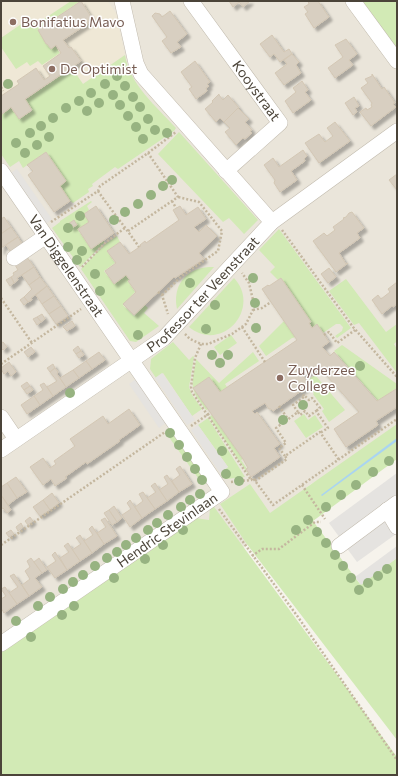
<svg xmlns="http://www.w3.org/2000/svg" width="398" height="776" viewBox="0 0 398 776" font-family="Commissioner,sans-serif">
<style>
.residential{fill:#eae5da}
.education{fill:#efe8d6}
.green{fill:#d2eab5}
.parking{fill:#e5e3e0}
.water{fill:#a9d4f2}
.building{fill:#d8cfc1;stroke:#d3c7b4;filter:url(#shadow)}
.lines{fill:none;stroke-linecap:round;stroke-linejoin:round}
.minor-casing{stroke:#c2bbae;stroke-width:16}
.path{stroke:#c4b79f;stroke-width:2.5;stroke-dasharray:2 2;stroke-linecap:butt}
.minor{stroke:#fff;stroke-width:15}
.tree{fill:#97b381}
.education-dot{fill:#8d6e63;stroke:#fff;stroke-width:1.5}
.labels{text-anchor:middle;stroke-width:3;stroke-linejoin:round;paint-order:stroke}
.education-label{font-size:14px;fill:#785e54;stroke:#fff;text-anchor:start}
.street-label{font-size:14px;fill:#4b4439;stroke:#fff}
</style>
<defs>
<filter id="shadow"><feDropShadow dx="3.5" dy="3.5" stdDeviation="1" flood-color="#0004"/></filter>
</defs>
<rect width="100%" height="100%" fill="#f6f3ec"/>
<!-- residential -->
<path class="residential" d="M 1,1 L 397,1 L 397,437 L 311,484 L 302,491 L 265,530 L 234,556 L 1,652 Z"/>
<!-- education -->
<path class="education" d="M 1,1 L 108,1 L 116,13 L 125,55 L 1,140 Z"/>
<!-- green -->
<g class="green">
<path d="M 71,1 L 80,1 L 38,30 L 51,49 L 55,46 L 60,53 L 42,65 L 38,61 L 30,66 L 27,62 L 16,69 L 1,47 L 1,38 L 30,18 L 35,25 Z"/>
<path d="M 360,1 L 397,1 L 397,52 Z"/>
<path d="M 125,55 C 130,85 156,106 176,128 L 174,131 L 118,169 L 115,167 L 92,184 L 93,186 L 88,189 L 89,192 L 73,203 L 70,201 L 60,186 L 66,181 L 46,152 L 23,168 L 19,161 L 10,167 L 1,154 L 1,115 L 11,108 L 19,119 L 32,111 L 25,100 L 72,68 L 83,84 Z"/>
<path d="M 179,132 L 258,220 L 244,234 L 229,218 L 223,222 L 158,154 Z"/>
<path d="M 91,201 L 92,202 L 87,206 L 89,210 L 84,214 L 89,222 L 78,230 L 91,249 L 103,241 L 105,242 L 80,267 L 52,228 L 60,222 L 60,221 Z"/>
<path d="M 279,229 L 351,328 L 337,338 L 335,336 L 342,331 L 343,327 L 340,324 L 336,324 L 323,333 L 312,328 L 309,323 L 311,322 L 281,278 L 278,280 L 270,272 L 275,267 L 259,250 Z"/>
<path d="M 117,236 L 120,242 L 107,251 L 115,263 L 104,271 L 114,284 L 126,275 L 129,280 L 128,281 L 135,292 L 123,305 L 134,316 L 145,305 L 148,308 L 144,313 L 159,326 L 136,342 L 130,341 L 81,269 L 105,244 Z"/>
<path d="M 209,267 L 214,267 L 177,309 C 172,286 186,268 209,267 Z"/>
<path d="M 234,278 C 262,308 222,354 189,327 Z"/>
<path d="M 346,279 L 386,332 L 397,324 L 397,341 L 394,344 L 397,349 L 397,373 L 359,323 L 354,325 L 329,291 Z"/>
<path d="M 284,321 L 296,337 L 292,338 L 266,356 L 259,346 Z"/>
<path d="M 231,335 L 237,343 L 220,355 L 214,347 Z"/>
<path d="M 173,342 L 189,360 L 193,356 L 194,357 L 189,387 L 192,395 L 202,409 L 192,416 L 163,373 L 156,378 L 150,369 L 151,359 Z"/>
<path d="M 342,345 L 397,384 L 397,390 L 395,389 L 378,401 L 334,351 Z"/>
<path d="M 253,352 L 259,361 L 225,384 L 227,387 L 220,392 L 209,377 L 194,388 L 208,409 L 206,410 C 188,387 192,386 196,359 L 219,383 Z"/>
<path d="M 315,375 L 345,410 L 329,422 L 322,411 L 324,409 L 313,394 L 314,393 L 309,387 L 312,385 L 308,380 Z"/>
<path d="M 304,414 L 308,420 L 315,415 L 323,427 L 306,438 L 294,421 Z"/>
<path d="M 212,415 L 243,459 L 241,460 L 247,469 L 246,470 L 250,477 L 209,417 Z"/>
<path d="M 208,418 L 245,477 L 226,479 L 221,472 L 228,467 L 198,425 Z"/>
<path d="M 397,424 L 397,459 L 313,521 L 360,584 L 397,558 L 397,740 L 246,543 L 220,504 L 250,484 L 270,513 Z"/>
<path d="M 171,429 L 208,482 L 203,485 L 166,433 Z"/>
<path d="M 212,504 L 397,757 L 397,775 L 1,775 L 1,651 L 195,518 L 209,520 L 210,508 Z"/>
</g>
<!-- parking -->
<g class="parking">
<path d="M 17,169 L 52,219 L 44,225 L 9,174 Z"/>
<path d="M 162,373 L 195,420 L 187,425 L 155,378 Z"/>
<path d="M 136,379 L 167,422 L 159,428 L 129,384 Z"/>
<path d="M 198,425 L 228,467 L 220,473 L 191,430 Z"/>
<path d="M 397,473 L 397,497 L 340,538 L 329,523 Z"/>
<path d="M 384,519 L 396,534 L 357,562 L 346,547 Z"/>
<path d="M 397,546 L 397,558 L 361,585 L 355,577 Z"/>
</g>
<!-- water -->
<path class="water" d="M 397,438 L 397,441 L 322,496 L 321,495 Z"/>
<!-- building -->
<g class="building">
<path d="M 81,1 L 93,20 L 63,40 L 69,48 L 71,47 L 81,61 L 25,99 L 32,110 L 19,119 L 11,107 L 1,115 L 1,96 L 19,84 L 17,81 L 36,68 L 44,80 L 50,76 L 43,66 L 61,53 L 56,45 L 51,49 L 47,44 L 46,44 L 38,30 Z"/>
<path d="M 229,1 L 250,1 L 243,7 L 239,2 L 233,7 Z"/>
<path d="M 308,1 L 318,1 L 329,17 L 314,28 L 305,14 L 308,12 L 304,7 L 309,4 Z"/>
<path d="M 170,11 L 187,34 L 177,42 L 181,47 L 171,53 L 162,41 L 167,37 L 152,16 L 155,13 L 160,14 L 162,17 Z"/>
<path d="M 272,35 L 284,52 L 289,49 L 292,54 L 280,62 L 274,54 L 270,57 L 260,44 Z"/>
<path d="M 346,39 L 357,54 L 349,60 L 353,65 L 335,78 L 328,68 L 343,57 L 335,45 Z"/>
<path d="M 292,54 L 299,62 L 296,65 L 301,73 L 284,85 L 275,73 L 287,64 L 284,60 Z"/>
<path d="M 195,61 L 210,82 L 207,84 L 209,86 L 206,88 L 207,91 L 196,99 L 189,89 L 192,87 L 181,72 Z"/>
<path d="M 372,74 L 382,89 L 384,87 L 395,103 L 393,104 L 396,107 L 371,126 L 360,112 L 366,108 L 367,110 L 372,107 L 371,105 L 372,103 L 361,88 L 368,83 L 365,79 L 372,76 Z"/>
<path d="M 302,81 L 308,90 L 305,92 L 311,100 L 293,113 L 285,101 L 296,92 L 293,88 Z"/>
<path d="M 219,94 L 219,95 L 223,100 L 228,95 L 239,108 L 224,122 L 220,118 L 216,122 L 205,109 L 213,102 L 212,101 Z"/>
<path d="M 354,97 L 359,106 L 355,108 L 357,112 L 353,115 L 345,103 Z"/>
<path d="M 238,108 L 249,119 L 245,122 L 252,130 L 250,131 L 252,133 L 245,139 L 243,138 L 236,145 L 225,132 L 230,128 L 224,122 Z"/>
<path d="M 335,122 L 350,141 L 319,163 L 305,143 L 319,134 L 325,142 L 333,136 L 327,128 Z"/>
<path d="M 303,150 L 307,156 L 304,159 L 305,161 L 291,171 L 297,180 L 280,192 L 274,183 L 275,180 L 264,165 L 273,158 L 279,167 Z"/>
<path d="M 46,152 L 66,181 L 60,186 L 70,201 L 54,212 L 28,175 L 33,171 L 27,165 Z"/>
<path d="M 397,174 L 397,190 L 389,180 Z"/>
<path d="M 96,206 L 114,233 L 91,249 L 78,229 L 89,222 L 84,214 Z"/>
<path d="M 180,206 L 186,215 L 198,207 L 206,219 L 194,227 L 199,232 L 206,225 L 217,236 L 199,253 L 204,259 L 175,278 L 174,277 L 134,315 L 123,304 L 136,292 L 128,281 L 130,280 L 126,275 L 114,284 L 105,271 L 116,263 L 107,251 L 120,242 L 129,254 L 141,246 L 140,245 L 145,241 L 146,243 L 179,220 L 173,210 Z"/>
<path d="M 352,212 L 364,228 L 357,233 L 360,238 L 339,253 L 346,264 L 348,263 L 336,272 L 313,241 L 324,233 L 327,236 L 335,230 L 333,227 L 344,219 L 343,218 L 346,217 L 349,213 Z"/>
<path d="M 4,217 L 11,227 L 1,234 L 1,219 Z"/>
<path d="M 74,220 L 77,225 L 71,228 L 68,224 Z"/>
<path d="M 11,227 L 18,237 L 1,248 L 2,250 L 1,251 L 1,240 L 2,240 L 1,234 Z"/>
<path d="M 18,237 L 24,247 L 13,255 L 6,245 Z"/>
<path d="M 27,257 L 34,267 L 17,278 L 18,280 L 14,283 L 11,277 L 14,275 L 13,273 L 18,270 L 15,265 Z"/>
<path d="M 34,267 L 40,277 L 29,285 L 22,275 Z"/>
<path d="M 329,268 L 336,277 L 328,283 L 321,274 Z"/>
<path d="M 11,277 L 14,283 L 10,286 L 6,280 Z"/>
<path d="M 40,277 L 47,286 L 31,298 L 32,300 L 28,302 L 24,297 L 32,289 L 29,285 Z"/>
<path d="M 281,278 L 311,322 L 309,323 L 312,328 L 317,324 L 329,342 L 322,347 L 330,356 L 334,352 L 377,401 L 396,389 L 397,390 L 397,407 L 376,421 L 378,425 L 346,447 L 334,429 L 359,412 L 318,366 L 303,376 L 308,383 L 308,386 L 273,411 L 271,409 L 269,409 L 265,403 L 252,411 L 255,414 L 257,412 L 280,444 L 274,448 L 280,457 L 251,477 L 246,469 L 248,468 L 243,459 L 193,388 L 209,377 L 220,392 L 297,340 L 262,289 L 268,285 L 269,286 Z"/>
<path d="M 397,282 L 397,304 L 393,307 L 392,306 L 382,314 L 372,300 L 378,295 L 381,299 L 390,292 L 388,289 Z"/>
<path d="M 47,286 L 54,296 L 42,304 L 36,295 Z"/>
<path d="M 54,296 L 61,306 L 49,314 L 42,304 Z"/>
<path d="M 24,297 L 28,302 L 24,305 L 20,300 Z"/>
<path d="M 61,306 L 68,316 L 56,324 L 49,314 Z"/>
<path d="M 42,314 L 45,319 L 41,322 L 37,317 Z"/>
<path d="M 37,317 L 41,322 L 37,325 L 33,319 Z"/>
<path d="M 72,321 L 75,326 L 67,331 L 63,327 Z"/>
<path d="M 3,342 L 7,347 L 3,350 L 1,348 L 1,343 Z"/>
<path d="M 78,346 L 81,351 L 76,354 L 73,350 Z"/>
<path d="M 31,347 L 35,352 L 28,357 L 24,352 Z"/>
<path d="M 81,351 L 84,355 L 79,358 L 76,354 Z"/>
<path d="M 99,352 L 105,360 L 92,369 L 86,361 Z"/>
<path d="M 86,361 L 92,369 L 79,378 L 73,370 Z"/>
<path d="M 9,362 L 16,372 L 11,376 L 8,371 L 4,374 L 1,369 L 1,368 Z"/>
<path d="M 53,364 L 55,368 L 50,372 L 47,368 Z"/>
<path d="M 55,368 L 58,372 L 57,374 L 66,387 L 53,396 L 47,387 L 57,381 L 50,372 Z"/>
<path d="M 73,370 L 79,378 L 66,387 L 60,378 Z"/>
<path d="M 27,382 L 30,386 L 24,390 L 21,386 Z"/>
<path d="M 44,383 L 53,396 L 40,405 L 34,396 L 43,390 L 40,385 Z"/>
<path d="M 30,386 L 33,390 L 27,394 L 24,390 Z"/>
<path d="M 34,396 L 40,405 L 27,414 L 21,405 Z"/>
<path d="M 129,409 L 140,425 L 119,440 L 120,441 L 87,464 L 86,462 L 65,477 L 67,478 L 55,486 L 51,479 L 43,485 L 30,467 L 43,458 L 50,468 L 56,464 L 54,461 L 75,446 L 70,439 L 103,416 L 108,424 Z"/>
<path d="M 180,466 L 192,484 L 179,492 L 172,481 L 180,475 L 176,469 Z"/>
<path d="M 167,475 L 179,492 L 167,501 L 159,490 L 168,484 L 164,477 Z"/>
<path d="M 16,477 L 27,492 L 17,498 L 7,483 Z"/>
<path d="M 7,483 L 17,498 L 8,505 L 1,495 L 1,487 Z"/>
<path d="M 155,483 L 167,501 L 155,509 L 147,498 L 156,492 L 151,486 Z"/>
<path d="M 143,492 L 155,509 L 142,518 L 135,507 L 143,501 L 139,494 Z"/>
<path d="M 52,493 L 59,503 L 50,510 L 43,500 Z"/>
<path d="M 1,495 L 11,510 L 7,513 L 3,508 L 1,509 Z"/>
<path d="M 43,500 L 50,510 L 40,516 L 33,507 Z"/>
<path d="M 130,500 L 142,518 L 130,527 L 122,515 L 131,509 L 127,503 Z"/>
<path d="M 114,506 L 122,518 L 117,522 L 109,510 Z"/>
<path d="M 109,510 L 117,522 L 112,525 L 104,513 Z"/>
<path d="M 30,517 L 33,521 L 28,525 L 25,521 Z"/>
<path d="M 105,518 L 117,536 L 104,544 L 97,533 L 106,527 L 101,520 Z"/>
<path d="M 21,523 L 23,527 L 18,531 L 16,527 Z"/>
<path d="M 92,526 L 104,544 L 92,553 L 84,541 L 93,535 L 89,529 Z"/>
<path d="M 11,530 L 14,534 L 9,537 L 6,533 Z"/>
<path d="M 80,535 L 92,553 L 80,561 L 72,550 L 81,544 L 76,538 Z"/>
<path d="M 68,543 L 80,561 L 67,570 L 60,558 L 69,552 L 64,546 Z"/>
<path d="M 55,552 L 67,570 L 55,578 L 47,567 L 56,561 L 52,555 Z"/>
<path d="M 31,558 L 42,573 L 35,578 L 42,587 L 29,596 L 22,585 L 30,579 L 25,571 L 30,567 L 27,561 Z"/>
<path d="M 39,558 L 47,570 L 42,573 L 34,562 Z"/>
<path d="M 14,574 L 29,596 L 17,604 L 9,593 L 18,587 L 10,576 Z"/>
<path d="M 5,587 L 17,604 L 4,613 L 1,608 L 1,599 L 6,596 L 1,589 Z"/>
</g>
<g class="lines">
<!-- minor casing -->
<g class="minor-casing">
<g id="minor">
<path d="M 122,1 L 136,63 L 141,74 L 272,222"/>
<path id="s1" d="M 191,1 L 280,123 L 226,171"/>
<path d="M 353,1 L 397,61"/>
<path id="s2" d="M 1,171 L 222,492 L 1,644"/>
<path d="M 14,258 L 46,236"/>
<path d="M 1,417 L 16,439"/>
<path id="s3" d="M 1,450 L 164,338 L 272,222 L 397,131"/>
<path d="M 387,510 L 397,527"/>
<path d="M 339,546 L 397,503"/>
</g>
</g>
<!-- path -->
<g class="path">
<path d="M 108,25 L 113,23"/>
<path d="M 1,87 L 3,91"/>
<path d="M 98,191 C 111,210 126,228 139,247"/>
<path d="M 172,201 L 176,208"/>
<path d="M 51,222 L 98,191 L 100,186 L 148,153 L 176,132"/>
<path d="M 282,230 L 353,327 L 397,377"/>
<path d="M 128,231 L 178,197 L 148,153"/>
<path d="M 82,267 L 105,243 L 126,227"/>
<path d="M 158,292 L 162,295 L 168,314"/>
<path d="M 162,295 L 183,275 L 218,251 L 222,231 L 199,202 L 178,197"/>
<path d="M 1,298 L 32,343"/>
<path d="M 253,310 L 262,308 L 271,302"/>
<path d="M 242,327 L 265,362"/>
<path d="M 185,334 L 190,339 L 201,344 L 208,344 L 232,334 L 246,324 L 253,310 L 253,300 L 249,283 L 242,273"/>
<path d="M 324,335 L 329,332 L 337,343 L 355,330"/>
<path d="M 201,344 L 195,358 L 191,387 L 192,392 L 251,480"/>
<path d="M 1,364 L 81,309"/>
<path d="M 301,391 L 304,396"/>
<path d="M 279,406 L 288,419"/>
<path d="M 298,412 L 293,405 L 305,396 L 309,400 L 312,398 L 320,408 L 316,411"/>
<path d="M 191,426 L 210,413"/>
<path d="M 285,456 L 279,448 L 286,443 L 276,428 L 298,412 L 300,415 L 305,411 L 309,416 L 316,411 L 328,428 L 320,433"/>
<path d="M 255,481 L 287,459 L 285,456 L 320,432 L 339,460"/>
<path d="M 231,482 L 251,480 L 253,478 L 273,505 L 397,419"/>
<path d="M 302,485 L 325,519"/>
<path d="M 219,509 L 298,617 L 397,760"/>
<path d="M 1,545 L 165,432"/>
<path d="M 252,556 L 262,549 L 279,549 L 315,522 L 321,522"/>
</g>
<!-- minor -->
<use href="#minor" class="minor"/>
</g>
<!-- trees -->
<g class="tree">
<circle cx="117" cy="76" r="5"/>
<circle cx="8" cy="84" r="5"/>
<circle cx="105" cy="84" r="5"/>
<circle cx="125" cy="86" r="5"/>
<circle cx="91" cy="93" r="5"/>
<circle cx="113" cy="95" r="5"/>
<circle cx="133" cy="97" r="5"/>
<circle cx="79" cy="101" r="5"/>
<circle cx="99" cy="103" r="5"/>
<circle cx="120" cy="105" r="5"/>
<circle cx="140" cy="107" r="5"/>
<circle cx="66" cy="108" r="5"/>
<circle cx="87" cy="111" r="5"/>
<circle cx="128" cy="116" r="5"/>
<circle cx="53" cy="118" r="5"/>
<circle cx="148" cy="119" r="5"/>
<circle cx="41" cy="126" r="5"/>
<circle cx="136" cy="127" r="5"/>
<circle cx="155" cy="130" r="5"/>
<circle cx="30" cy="133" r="5"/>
<circle cx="167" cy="133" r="5"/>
<circle cx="49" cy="137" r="5"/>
<circle cx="143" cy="139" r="5"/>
<circle cx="16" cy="143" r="5"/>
<circle cx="37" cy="145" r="5"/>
<circle cx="25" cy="153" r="5"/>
<circle cx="172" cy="180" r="5"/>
<circle cx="163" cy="186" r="5"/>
<circle cx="151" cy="195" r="5"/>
<circle cx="138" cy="204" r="5"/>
<circle cx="125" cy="212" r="5"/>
<circle cx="80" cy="216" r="5"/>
<circle cx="114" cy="220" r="5"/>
<circle cx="68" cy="228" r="5"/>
<circle cx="68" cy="247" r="5"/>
<circle cx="82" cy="251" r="5"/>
<circle cx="77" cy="260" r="5"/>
<circle cx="95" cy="274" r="5"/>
<circle cx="253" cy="278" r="5"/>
<circle cx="190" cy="283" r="5"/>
<circle cx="100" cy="291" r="5"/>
<circle cx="255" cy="303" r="5"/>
<circle cx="215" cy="305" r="5"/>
<circle cx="256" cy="328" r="5"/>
<circle cx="206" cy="329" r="5"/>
<circle cx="138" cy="335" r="5"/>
<circle cx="212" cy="355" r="5"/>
<circle cx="228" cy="355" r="5"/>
<circle cx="220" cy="363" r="5"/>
<circle cx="360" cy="366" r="5"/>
<circle cx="70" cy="393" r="5"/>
<circle cx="303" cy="405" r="5"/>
<circle cx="283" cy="420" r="5"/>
<circle cx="170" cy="433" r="5"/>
<circle cx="179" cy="445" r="5"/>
<circle cx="222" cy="451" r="5"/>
<circle cx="187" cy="457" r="5"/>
<circle cx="389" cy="461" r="5"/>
<circle cx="195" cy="469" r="5"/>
<circle cx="373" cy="472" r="5"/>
<circle cx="226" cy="474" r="5"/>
<circle cx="202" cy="480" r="5"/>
<circle cx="239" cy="481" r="5"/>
<circle cx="356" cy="485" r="5"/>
<circle cx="200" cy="494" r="5"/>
<circle cx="341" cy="495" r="5"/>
<circle cx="190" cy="500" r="5"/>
<circle cx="181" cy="507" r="5"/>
<circle cx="326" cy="507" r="5"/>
<circle cx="168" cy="515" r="5"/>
<circle cx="308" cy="520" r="5"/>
<circle cx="157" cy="523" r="5"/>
<circle cx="148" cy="530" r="5"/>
<circle cx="183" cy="530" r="5"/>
<circle cx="296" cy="530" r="5"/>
<circle cx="317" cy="532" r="5"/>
<circle cx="136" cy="538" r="5"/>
<circle cx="326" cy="543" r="5"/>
<circle cx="126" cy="545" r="5"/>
<circle cx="163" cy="545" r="5"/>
<circle cx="117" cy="552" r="5"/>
<circle cx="335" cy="555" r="5"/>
<circle cx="107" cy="558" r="5"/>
<circle cx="145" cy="559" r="5"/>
<circle cx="95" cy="566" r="5"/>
<circle cx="343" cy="566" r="5"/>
<circle cx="387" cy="569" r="5"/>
<circle cx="83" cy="575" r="5"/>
<circle cx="378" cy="576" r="5"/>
<circle cx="114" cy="578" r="5"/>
<circle cx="351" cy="578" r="5"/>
<circle cx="73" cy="582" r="5"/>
<circle cx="368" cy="583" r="5"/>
<circle cx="63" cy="589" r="5"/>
<circle cx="359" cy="590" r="5"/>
<circle cx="50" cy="597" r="5"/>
<circle cx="38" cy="606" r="5"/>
<circle cx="74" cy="606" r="5"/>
<circle cx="62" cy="615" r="5"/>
<circle cx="16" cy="621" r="5"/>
<circle cx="31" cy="637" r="5"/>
</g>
<!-- markers -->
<g class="education-dot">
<circle cx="13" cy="22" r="4"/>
<circle cx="52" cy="69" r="4"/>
<circle cx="280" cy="378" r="4"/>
</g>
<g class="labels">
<!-- education labels -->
<g class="education-label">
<text x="21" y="27">Bonifatius Mavo</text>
<text x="60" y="74">De Optimist</text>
<text x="288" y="375">Zuyderzee<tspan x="288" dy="16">College</tspan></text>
</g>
<!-- street labels -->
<g class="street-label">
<text dy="5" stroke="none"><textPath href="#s1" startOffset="111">Kooystraat</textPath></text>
<text dy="5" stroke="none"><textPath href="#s2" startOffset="115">Van Diggelenstraat</textPath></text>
<text dy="5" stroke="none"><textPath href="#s3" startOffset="256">Professor ter Veenstraat</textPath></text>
<text transform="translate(167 530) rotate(-35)" y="5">Hendric Stevinlaan</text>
</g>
</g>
<!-- border -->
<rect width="398" height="776" fill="none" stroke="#4b4439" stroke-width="4"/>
</svg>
